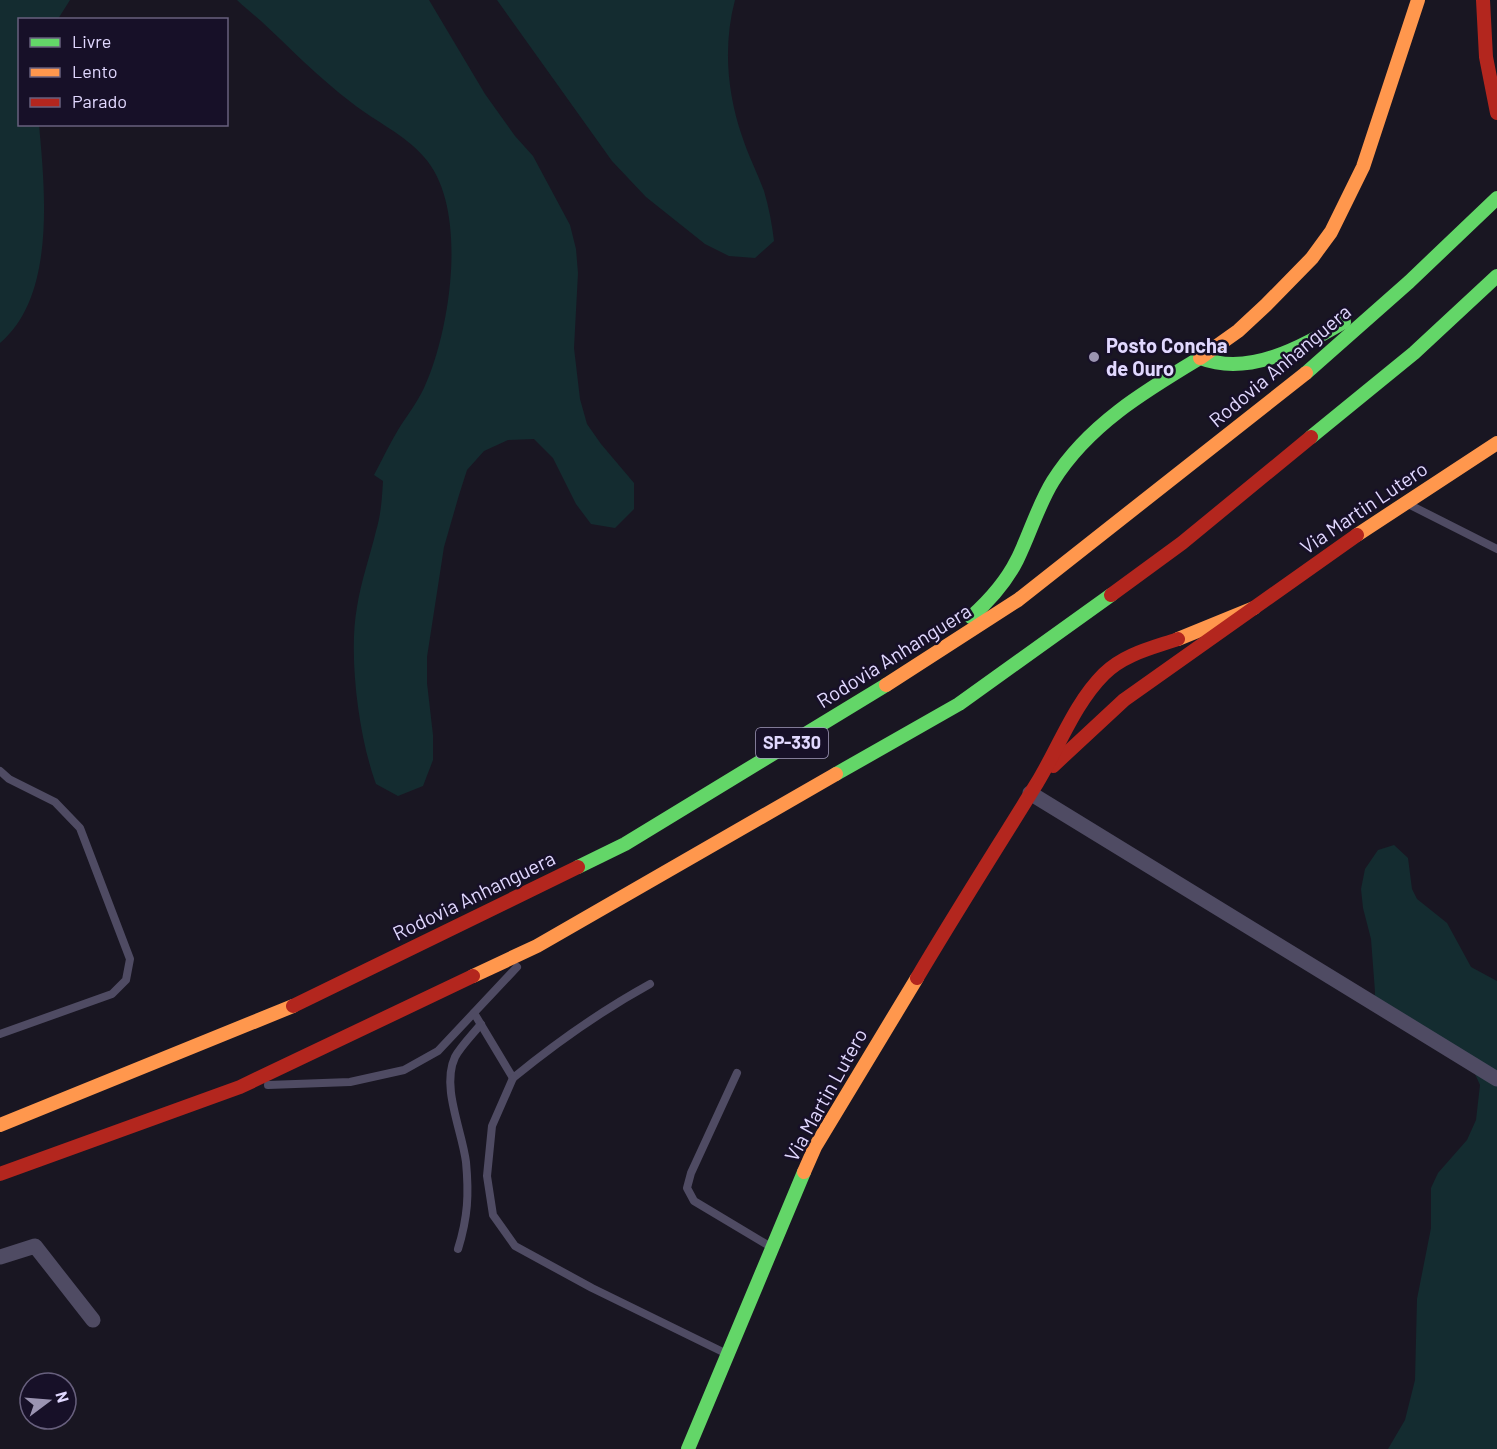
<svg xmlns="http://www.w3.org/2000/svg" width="1497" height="1449" viewBox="0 0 1497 1449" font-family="Barlow,sans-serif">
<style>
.green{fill:#142c30}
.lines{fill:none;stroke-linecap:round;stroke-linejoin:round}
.lane{stroke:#4f4b63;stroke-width:8}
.street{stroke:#4f4b63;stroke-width:15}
.fast{stroke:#63d668;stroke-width:14}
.slow{stroke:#ff974d;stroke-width:14}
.jam{stroke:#b3261e;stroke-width:14}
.poi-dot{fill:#9b94b2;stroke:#171028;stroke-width:2}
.labels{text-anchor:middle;stroke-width:5;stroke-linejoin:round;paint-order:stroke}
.shield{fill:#171028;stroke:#a49cbe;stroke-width:1.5}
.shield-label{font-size:18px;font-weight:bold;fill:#e1d8ff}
.poi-label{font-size:20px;font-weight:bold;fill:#e1d8ff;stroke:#171028;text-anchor:start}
.street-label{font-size:20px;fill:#e1d8ff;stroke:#171028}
</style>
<rect width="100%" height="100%" fill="#191622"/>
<!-- green -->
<g class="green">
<path d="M 0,0 L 70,0 L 58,19 L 20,20 L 20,124 L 39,125 C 45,190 56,296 0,343 Z"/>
<path d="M 237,0 L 429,0 L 485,94 L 515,136 L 533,156 L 570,225 L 576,249 L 578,273 L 574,348 L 580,399 L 587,424 L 601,444 L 634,483 L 634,509 L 615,528 L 591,524 L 576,504 L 553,458 L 534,439 L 508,440 L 484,451 L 467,470 L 459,495 L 444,547 L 427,657 L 427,683 L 433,735 L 433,760 L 423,786 L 398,796 L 376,784 C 359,738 348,656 357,607 C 361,581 370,556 376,531 C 381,515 382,498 383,481 L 374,475 C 382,460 389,445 398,430 C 406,417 417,403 424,388 C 450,332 470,208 424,157 C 404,134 376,122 352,103 C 319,78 291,49 261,21 C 253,14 244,7 237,0 Z"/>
<path d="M 497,0 L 735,0 C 723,45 727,92 742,136 C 748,155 757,172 764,191 C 769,208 772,224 774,241 L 755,258 L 729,256 L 705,244 L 646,197 L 612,161 Z"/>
<path d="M 1394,845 L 1408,858 L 1412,889 L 1417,899 L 1447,923 L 1471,967 L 1497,981 L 1497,1449 L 1388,1449 L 1405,1420 L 1415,1380 L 1417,1299 L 1431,1228 L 1431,1188 L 1438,1173 L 1467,1140 L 1476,1120 L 1480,1085 L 1471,1065 L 1374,1003 L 1375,992 L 1371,939 L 1363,908 L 1361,889 L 1365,869 L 1378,850 Z"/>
</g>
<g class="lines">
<!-- lane -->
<g class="lane">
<path d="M 1410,505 L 1497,549"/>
<path d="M 0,771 L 9,779 L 55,802 L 80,828 L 130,959 L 126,980 L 112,994 L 0,1034"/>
<path d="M 474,1013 L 513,1078 C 557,1042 601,1011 650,984"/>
<path d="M 737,1073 L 691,1173 L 687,1188 L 694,1201 L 771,1247"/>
<path d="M 513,1078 L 492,1126 L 487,1176 L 493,1215 L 515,1246 L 592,1288 L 725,1353"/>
<path d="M 268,1085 L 350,1082 L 404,1070 L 438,1051 L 517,967"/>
<path d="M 458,1249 C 468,1217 469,1194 466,1162 C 462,1130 441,1087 455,1057 C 461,1046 473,1034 481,1024"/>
</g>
<!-- street -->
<g class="street">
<path d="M 1030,793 L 1497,1079"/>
<path d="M 0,1257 L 35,1246 L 93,1320"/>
</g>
<!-- fast -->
<g class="fast">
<path d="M 1306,373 L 1409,282 L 1497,198"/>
<path d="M 1311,437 L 1414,353 L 1497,276"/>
<path d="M 971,617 C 989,601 1006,582 1017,560 C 1030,534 1038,505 1053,481 C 1088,425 1145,391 1200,358 C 1250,377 1301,347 1344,322"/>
<path d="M 836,774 L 959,704 L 1111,595"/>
<path d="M 578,867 L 625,844 L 886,685"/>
<path d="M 688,1449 L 804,1172"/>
</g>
<!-- slow -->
<g class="slow">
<path d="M 1200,358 L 1238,331 L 1266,305 L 1312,258 L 1331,232 L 1363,167 L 1418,0"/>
<path d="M 1357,535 L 1497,443"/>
<path d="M 1178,639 L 1254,608"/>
<path d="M 886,685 L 1018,600 L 1306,373"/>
<path d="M 473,976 L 537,946 L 836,774"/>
<path d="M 0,1125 L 293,1006"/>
<path d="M 804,1172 L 815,1147 L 917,978"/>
</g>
<!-- jam -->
<g class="jam">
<path d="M 1483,0 L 1486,57 L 1497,113"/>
<path d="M 1111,595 L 1182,543 L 1311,437"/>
<path d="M 1053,766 L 1124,700 L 1357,535"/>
<path d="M 917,978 C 956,912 997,848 1037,783 C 1059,747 1074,704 1104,674 C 1124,654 1152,648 1178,639"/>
<path d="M 293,1006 L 578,867"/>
<path d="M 0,1174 L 240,1087 L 473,976"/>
</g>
</g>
<!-- markers -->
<circle class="poi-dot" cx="1094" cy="357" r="6"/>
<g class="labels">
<!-- shield labels -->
<rect class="shield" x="756" y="728" width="72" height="30" rx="4.5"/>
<g class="shield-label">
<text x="792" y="749">SP-330</text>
</g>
<!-- poi labels -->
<g class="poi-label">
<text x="1106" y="353">Posto Concha<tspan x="1106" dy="23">de Ouro</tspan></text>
</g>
<!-- street labels -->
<g class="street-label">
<text transform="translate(1280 366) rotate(-40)" y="7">Rodovia Anhanguera</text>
<text transform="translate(1364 508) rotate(-34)" y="7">Via Martin Lutero</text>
<text transform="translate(894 656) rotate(-32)" y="7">Rodovia Anhanguera</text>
<text transform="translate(474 896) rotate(-26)" y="7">Rodovia Anhanguera</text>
<text transform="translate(826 1095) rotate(-61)" y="7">Via Martin Lutero</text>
</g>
</g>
<!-- legend -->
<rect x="18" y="18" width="210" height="108" fill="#171028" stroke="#68607e" stroke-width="1.5"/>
<rect x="30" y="38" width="30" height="9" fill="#63d668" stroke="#68607e" stroke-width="1.5"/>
<text x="72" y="48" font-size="18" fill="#e1d8ff">Livre</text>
<rect x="30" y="68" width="30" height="9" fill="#ff974d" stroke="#68607e" stroke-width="1.5"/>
<text x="72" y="78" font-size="18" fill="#e1d8ff">Lento</text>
<rect x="30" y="98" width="30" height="9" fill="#b3261e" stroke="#68607e" stroke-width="1.5"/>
<text x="72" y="108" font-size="18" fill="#e1d8ff">Parado</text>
<!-- north arrow -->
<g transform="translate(48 1401) rotate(74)"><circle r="28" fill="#171028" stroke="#68607e" stroke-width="1.5"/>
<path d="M0-4.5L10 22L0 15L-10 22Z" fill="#9b94b2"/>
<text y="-9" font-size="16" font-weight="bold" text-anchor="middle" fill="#e1d8ff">N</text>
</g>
</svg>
